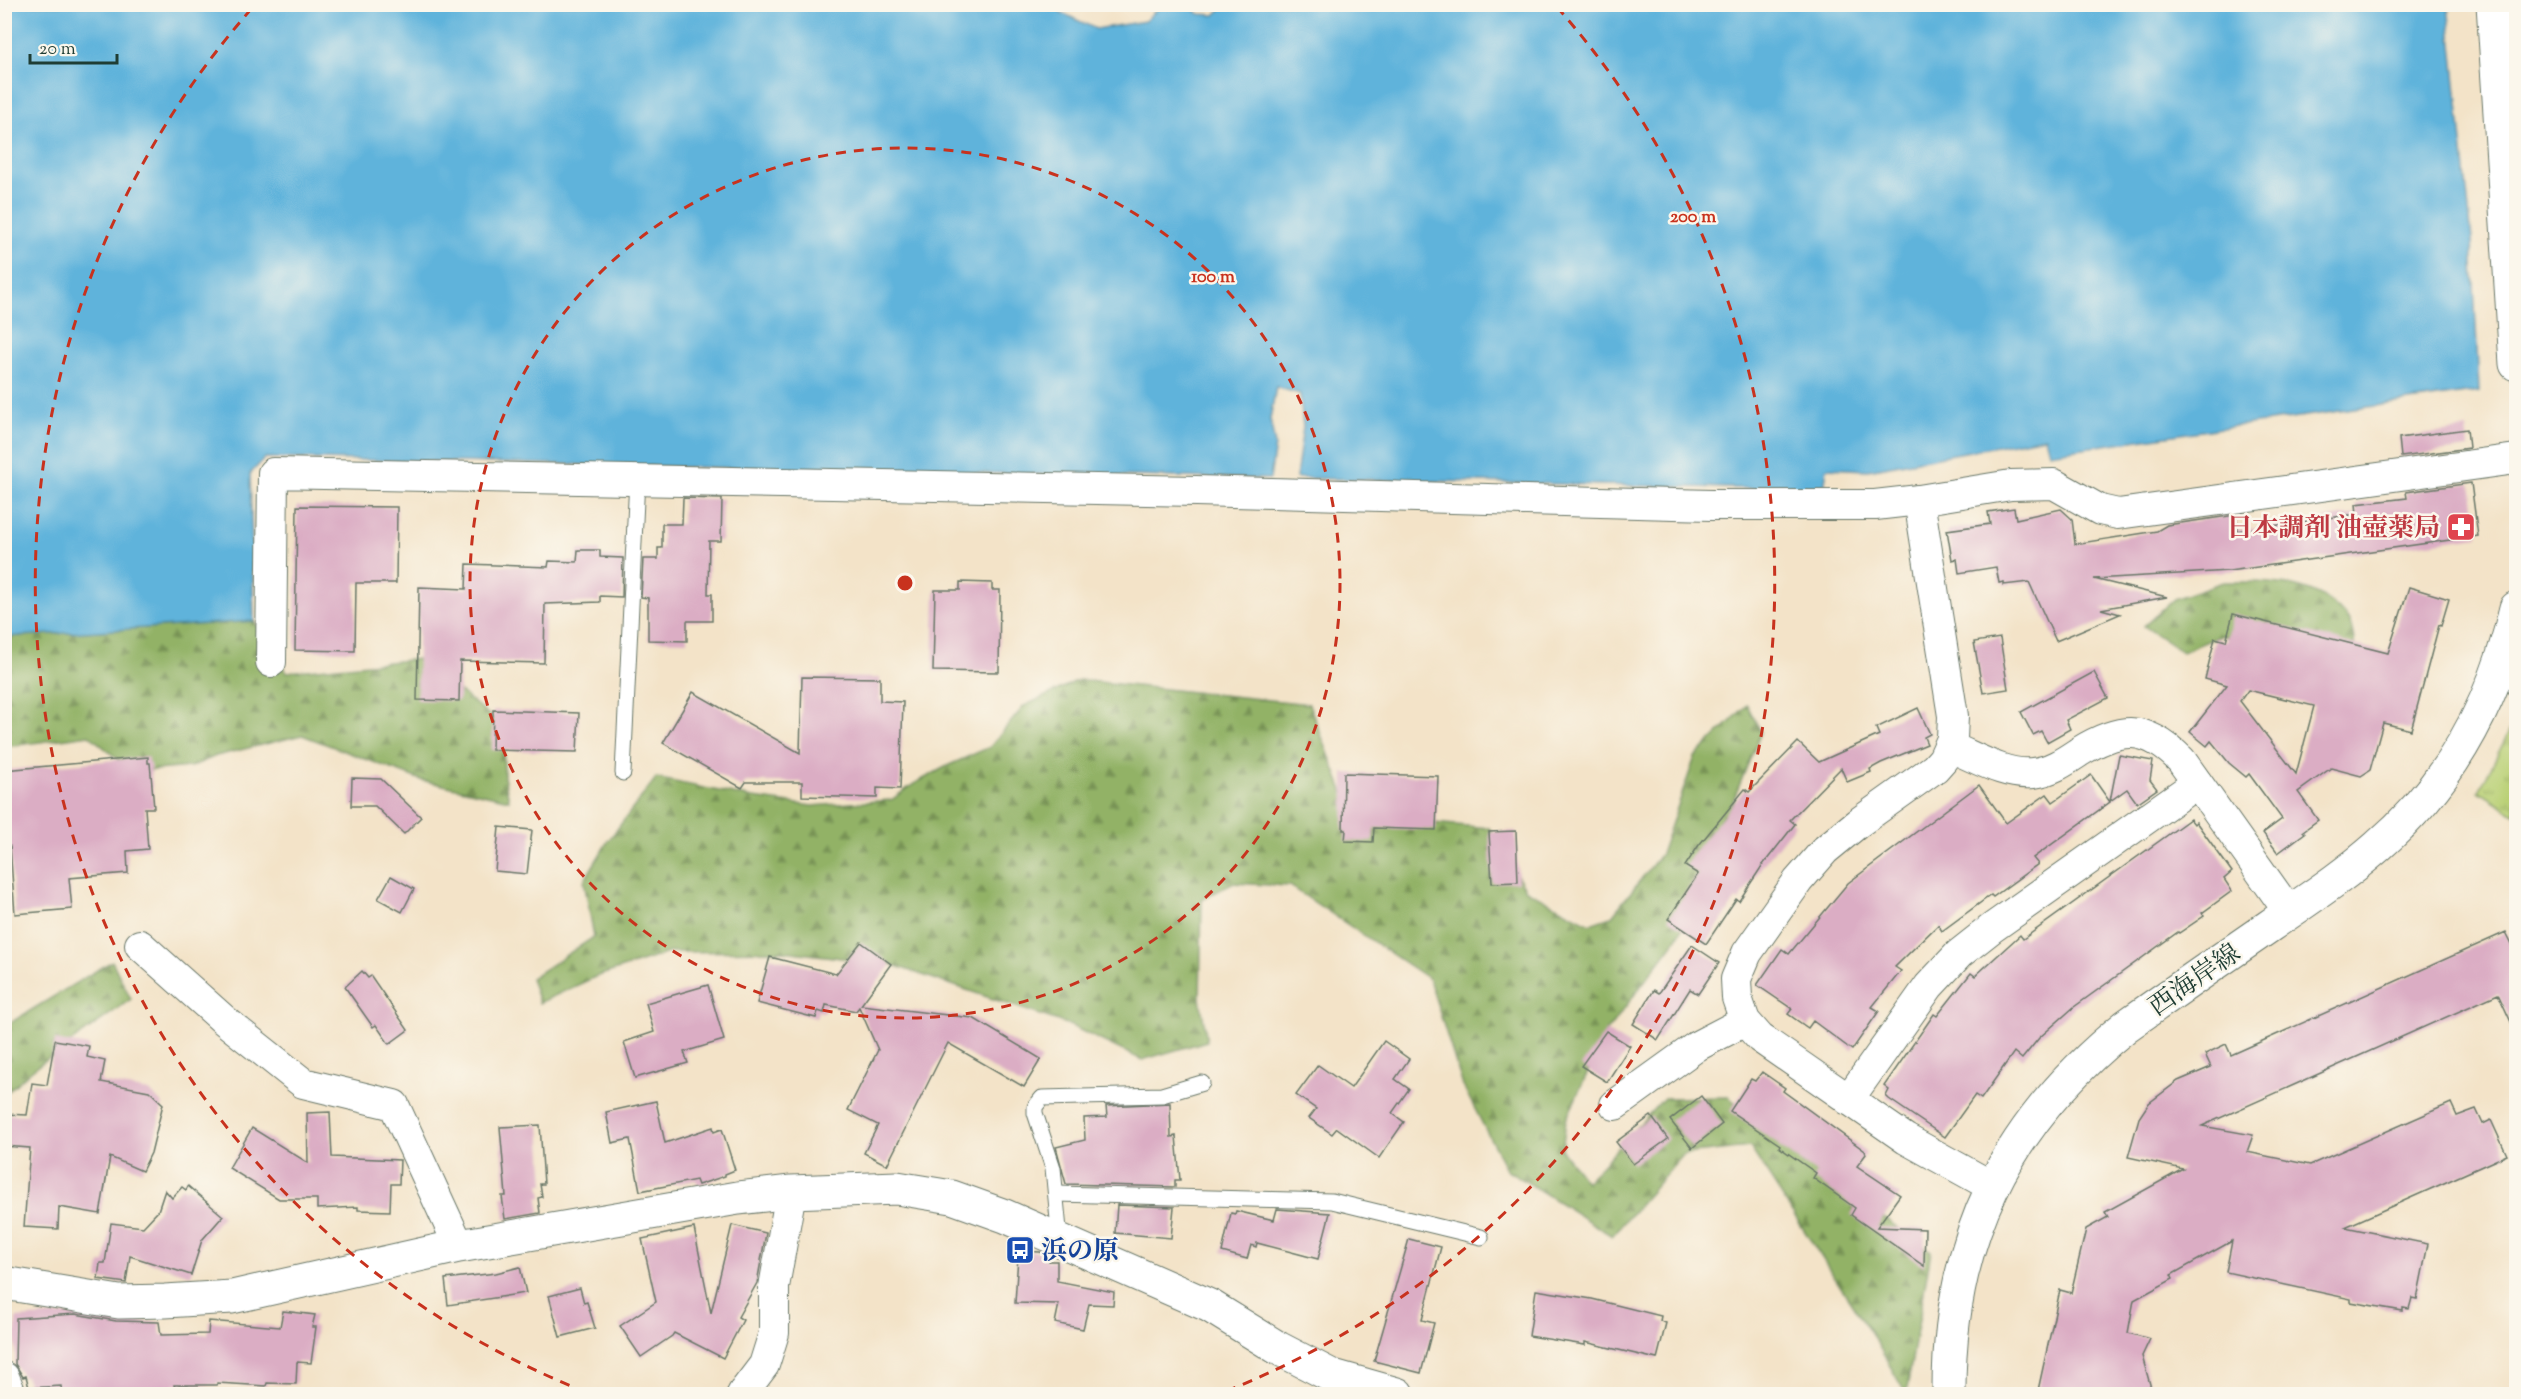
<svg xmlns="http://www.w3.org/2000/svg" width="2521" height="1399" viewBox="0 0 2521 1399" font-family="'Sorts Mill Goudy','Noto Serif JP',serif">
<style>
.forest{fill:url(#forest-firs);stroke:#58784d;stroke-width:1.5}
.park{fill:url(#park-tufts);stroke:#6c8654;stroke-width:1.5}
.water{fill:#5fb3db;stroke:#3f7888;stroke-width:1.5}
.building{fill:#dbadc4;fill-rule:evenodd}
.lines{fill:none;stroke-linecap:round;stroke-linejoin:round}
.service-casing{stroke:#697768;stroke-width:17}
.minor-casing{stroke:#697768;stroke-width:32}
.tertiary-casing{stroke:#697768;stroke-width:35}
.service{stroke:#fff;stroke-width:15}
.minor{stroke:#fff;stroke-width:30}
.tertiary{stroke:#fff;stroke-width:33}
.ring{fill:none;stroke:#c8321e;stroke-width:3;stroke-dasharray:10 8}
.labels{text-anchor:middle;stroke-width:5;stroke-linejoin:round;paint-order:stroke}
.health-label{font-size:26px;font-weight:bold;fill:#be3a42;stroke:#fbf7ec;text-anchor:end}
.street-label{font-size:26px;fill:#1f3d34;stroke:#fbf7ec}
.transit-label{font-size:26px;font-weight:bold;fill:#164399;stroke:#fbf7ec;text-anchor:start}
.centre{fill:#c8321e;stroke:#fbf7ec;stroke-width:3}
.ring-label{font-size:18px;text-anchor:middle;font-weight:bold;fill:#c8321e;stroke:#fbf7ec;stroke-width:5;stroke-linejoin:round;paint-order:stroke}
</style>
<defs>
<pattern id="forest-firs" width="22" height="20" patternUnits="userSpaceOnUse" patternTransform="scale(1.5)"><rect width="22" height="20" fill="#92b266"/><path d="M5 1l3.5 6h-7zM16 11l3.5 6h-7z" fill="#779255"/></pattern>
<pattern id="park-tufts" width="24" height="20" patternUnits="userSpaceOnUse" patternTransform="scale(1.5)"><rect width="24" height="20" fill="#b9d074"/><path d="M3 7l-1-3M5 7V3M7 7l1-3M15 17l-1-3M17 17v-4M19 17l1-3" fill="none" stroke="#96aa60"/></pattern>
</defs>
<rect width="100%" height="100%" fill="#fbf7ec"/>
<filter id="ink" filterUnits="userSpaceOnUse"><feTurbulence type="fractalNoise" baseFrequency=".0167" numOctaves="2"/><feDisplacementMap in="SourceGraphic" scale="12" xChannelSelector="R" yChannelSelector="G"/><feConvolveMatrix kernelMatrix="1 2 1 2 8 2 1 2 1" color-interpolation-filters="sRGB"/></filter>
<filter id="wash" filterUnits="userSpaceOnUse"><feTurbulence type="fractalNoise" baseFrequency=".008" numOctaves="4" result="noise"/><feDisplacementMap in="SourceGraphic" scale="24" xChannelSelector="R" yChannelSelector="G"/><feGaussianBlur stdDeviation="1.35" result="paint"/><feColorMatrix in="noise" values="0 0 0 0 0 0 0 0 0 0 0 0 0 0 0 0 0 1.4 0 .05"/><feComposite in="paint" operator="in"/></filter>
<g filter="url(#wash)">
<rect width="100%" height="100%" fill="#f3e3c8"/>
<!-- forest -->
<g class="forest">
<path d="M 2223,582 C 2267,582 2320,579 2349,621 C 2354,630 2354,647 2356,657 L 2303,662 L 2222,635 L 2182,652 L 2144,626 L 2174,599 Z"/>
<path d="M 254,621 L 287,672 L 419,659 L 503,726 L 504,777 L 509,800 L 421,780 L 302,735 L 216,756 L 190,767 L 133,772 L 89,735 L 5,747 L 5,637 Z"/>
<path d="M 1079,680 L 1309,704 L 1353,816 L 1489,828 L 1526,890 L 1590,924 L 1611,917 L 1661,854 L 1695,757 L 1747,705 L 1761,732 L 1735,796 L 1711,874 L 1677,938 L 1605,1034 L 1566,1120 L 1562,1150 L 1586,1182 L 1664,1098 L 1729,1097 L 1788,1151 L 1931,1251 L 1906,1394 L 1874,1338 L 1750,1147 L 1684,1154 L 1612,1236 L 1506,1169 L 1463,1086 L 1429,979 L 1290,886 L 1232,883 L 1202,900 L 1200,998 L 1207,1041 L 1142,1060 L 1067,1024 L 890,964 L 784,951 L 671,952 L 595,977 L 539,1003 L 531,978 L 594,937 L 584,881 L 608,841 L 656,778 L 753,798 L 812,806 L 891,800 L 914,784 L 947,766 L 990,747 L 1024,706 Z"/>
<path d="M 112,961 L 131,999 L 32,1070 L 5,1094 L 5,1026 Z"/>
</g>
<!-- park -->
<path class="park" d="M 2516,718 L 2516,815 L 2479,791 Z"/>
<!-- water -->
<path class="water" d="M 1057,4 L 1060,12 L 1096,29 L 1145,21 L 1162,4 L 1187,5 L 1200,14 L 1215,15 L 1226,4 L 1324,4 L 1341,9 L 1354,4 L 2448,5 L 2472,240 L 2479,391 L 2049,453 L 2045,437 L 1868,470 L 1827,468 L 1824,490 L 1296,478 L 1303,427 L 1300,394 L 1276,387 L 1270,419 L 1275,445 L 1270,479 L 265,458 L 250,474 L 254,621 L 5,637 L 5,5 Z"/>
<g id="blocks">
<!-- building -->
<g class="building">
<path d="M 2467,429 L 2469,448 L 2401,457 L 2399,438 Z"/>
<path d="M 2471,483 L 2478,536 L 2229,571 L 2094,579 L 2167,597 L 2101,609 L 2120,614 L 2056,641 L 2029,582 L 2004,585 L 2004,582 L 1999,583 L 1996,567 L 1959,573 L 1957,559 L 1952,560 L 1947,530 L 1990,524 L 1988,512 L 2014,508 L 2016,519 L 2061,509 L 2072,519 L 2075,544 L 2157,531 L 2167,525 L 2236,515 L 2237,531 L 2357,514 L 2356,504 L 2407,498 L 2406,492 Z"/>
<path d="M 683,498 L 722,499 L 721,541 L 709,541 L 708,594 L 712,594 L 712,621 L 687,621 L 687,641 L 648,640 L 648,598 L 641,597 L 643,559 L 658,559 L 658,548 L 662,548 L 662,524 L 682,524 Z"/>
<path d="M 297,506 L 397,507 L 396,583 L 356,583 L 355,651 L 295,650 Z"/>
<path d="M 578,550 L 600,550 L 600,557 L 623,558 L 622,597 L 600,596 L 600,602 L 545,604 L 544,663 L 460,661 L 459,701 L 417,700 L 419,587 L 466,589 L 467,564 L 548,567 L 549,561 L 577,562 Z"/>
<path d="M 960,582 L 992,583 L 992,590 L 1000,590 L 999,672 L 933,671 L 935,590 L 960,590 Z"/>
<path d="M 2409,587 L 2449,599 L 2441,626 L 2439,625 L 2411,730 L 2383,723 L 2370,770 L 2361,776 L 2331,768 L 2298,792 L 2318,820 L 2303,831 L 2305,833 L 2278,853 L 2263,833 L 2282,819 L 2249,774 L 2246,777 L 2229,763 L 2211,741 L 2207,746 L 2190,732 L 2227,685 L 2205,679 L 2215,638 L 2226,641 L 2233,614 L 2388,653 ZM 2248,690 L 2314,706 L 2296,774 L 2240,701 Z"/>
<path d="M 2000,638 L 2008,689 L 1983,693 L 1974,642 Z"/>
<path d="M 2094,672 L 2108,698 L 2066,720 L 2070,729 L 2047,742 L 2041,731 L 2033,735 L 2021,712 Z"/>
<path d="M 802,677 L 880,678 L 880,701 L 903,702 L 900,789 L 877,788 L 877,798 L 802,796 L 802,782 L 746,782 L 742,788 L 663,743 L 693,692 L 800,753 Z"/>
<path d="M 1918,708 L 1930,734 L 1924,737 L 1927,744 L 1881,763 L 1870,769 L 1871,772 L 1847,782 L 1841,768 L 1790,820 L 1795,824 L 1762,866 L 1739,901 L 1736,899 L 1706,944 L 1668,919 L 1698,874 L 1685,866 L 1699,845 L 1745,789 L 1749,792 L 1798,742 L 1819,762 L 1879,735 L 1876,728 Z"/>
<path d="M 493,710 L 579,713 L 577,752 L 492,750 Z"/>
<path d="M 2119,755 L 2153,761 L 2150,780 L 2157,789 L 2137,803 L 2127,789 L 2110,801 Z"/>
<path d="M 148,757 L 148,763 L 150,763 L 154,808 L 145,808 L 148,849 L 127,851 L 128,873 L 69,878 L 72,909 L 15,914 L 10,846 L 4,847 L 4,821 L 8,821 L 4,770 Z"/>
<path d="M 1344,773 L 1438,776 L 1436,830 L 1374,828 L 1373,842 L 1345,841 L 1346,830 L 1343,830 Z"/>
<path d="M 2091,775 L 2110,802 L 2033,858 L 2038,864 L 1993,897 L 1991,895 L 1942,931 L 1938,925 L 1895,967 L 1901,971 L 1872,1007 L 1879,1011 L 1852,1050 L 1813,1021 L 1808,1028 L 1788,1014 L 1792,1009 L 1757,985 L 1782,949 L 1789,954 L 1848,883 L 1979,785 L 2006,823 L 2047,794 L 2053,802 Z"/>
<path d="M 352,778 L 381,779 L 421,817 L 404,834 L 375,806 L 351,806 Z"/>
<path d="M 2190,819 L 2194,824 L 2196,822 L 2232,872 L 2224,879 L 2232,891 L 2202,913 L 2204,916 L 2179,933 L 2178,932 L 2074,1007 L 2039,1038 L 2022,1059 L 2014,1052 L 1981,1099 L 1975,1095 L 1945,1137 L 1889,1099 L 1886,1096 L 1889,1090 L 1884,1086 L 1934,1014 L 1937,1016 L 1971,973 L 1975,976 L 2020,935 L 2023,939 Z"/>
<path d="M 499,827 L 532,830 L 527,874 L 495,871 Z"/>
<path d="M 1516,831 L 1518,882 L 1492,883 L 1489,832 Z"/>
<path d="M 391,876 L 414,889 L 402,912 L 378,899 Z"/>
<path d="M 2506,932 L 2517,954 L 2517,1035 L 2498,994 L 2202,1126 L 2253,1135 L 2247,1152 L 2310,1165 L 2451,1103 L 2457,1116 L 2476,1109 L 2483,1124 L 2491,1120 L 2507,1155 L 2345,1227 L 2428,1244 L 2417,1299 L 2412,1298 L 2409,1309 L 2403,1308 L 2403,1311 L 2351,1302 L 2351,1299 L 2226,1272 L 2232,1241 L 2171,1275 L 2173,1279 L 2134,1300 L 2128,1333 L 2150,1339 L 2142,1356 L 2153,1395 L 2037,1395 L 2060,1290 L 2071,1293 L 2086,1229 L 2108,1217 L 2105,1212 L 2183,1169 L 2128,1157 L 2139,1118 L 2149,1103 L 2178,1081 L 2211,1067 L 2205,1054 L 2226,1044 L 2231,1055 Z"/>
<path d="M 861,942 L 891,964 L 861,1005 L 973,1018 L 1041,1059 L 1024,1087 L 948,1043 L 887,1165 L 864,1153 L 878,1125 L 848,1110 L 878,1050 L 859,1007 L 856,1011 L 826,1005 L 824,1013 L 818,1011 L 816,1018 L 757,1003 L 770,957 L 836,974 Z"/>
<path d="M 1692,945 L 1719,963 L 1698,994 L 1690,989 L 1658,1040 L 1633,1024 L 1654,990 L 1659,993 Z"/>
<path d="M 362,971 L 368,978 L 371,976 L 408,1030 L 389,1044 L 376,1025 L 373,1027 L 345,987 Z"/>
<path d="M 708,985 L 724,1040 L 684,1052 L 688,1063 L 635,1078 L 624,1042 L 654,1032 L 646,1003 Z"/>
<path d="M 1606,1031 L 1630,1046 L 1607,1082 L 1581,1066 Z"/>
<path d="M 55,1040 L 89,1046 L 87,1057 L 105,1061 L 101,1082 L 149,1091 L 163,1104 L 151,1153 L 142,1171 L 110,1157 L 100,1214 L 59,1207 L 58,1229 L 24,1227 L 30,1148 L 4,1146 L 4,1114 L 27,1115 L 32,1083 L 47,1085 Z"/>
<path d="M 1384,1041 L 1409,1059 L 1395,1079 L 1409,1089 L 1392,1113 L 1404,1122 L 1379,1158 L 1337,1128 L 1332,1134 L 1309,1118 L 1316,1109 L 1296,1095 L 1318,1065 L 1351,1088 Z"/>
<path d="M 1762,1072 L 1785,1088 L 1783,1091 L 1865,1151 L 1866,1154 L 1857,1166 L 1900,1195 L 1877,1227 L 1925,1229 L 1924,1266 L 1851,1215 L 1855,1208 L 1813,1178 L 1816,1173 L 1779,1147 L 1780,1145 L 1730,1111 L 1751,1079 L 1755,1081 Z"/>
<path d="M 1701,1096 L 1722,1124 L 1692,1148 L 1670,1120 Z"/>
<path d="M 656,1101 L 665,1143 L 713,1127 L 714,1132 L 722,1129 L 735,1170 L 725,1174 L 725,1176 L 698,1185 L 696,1180 L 640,1191 L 630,1139 L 612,1143 L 606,1112 Z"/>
<path d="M 1170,1103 L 1171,1137 L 1176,1136 L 1180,1180 L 1175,1180 L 1175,1187 L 1066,1184 L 1056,1147 L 1085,1140 L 1084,1118 L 1107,1117 L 1106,1106 Z"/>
<path d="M 330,1112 L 332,1157 L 400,1160 L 399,1184 L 391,1184 L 390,1211 L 358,1210 L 358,1207 L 317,1209 L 317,1199 L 279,1199 L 229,1168 L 252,1128 L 308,1163 L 307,1113 Z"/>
<path d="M 1651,1116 L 1668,1139 L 1633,1164 L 1616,1142 Z"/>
<path d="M 540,1125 L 544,1184 L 540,1184 L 542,1197 L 538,1198 L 540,1213 L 505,1219 L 502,1196 L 506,1196 L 500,1127 Z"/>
<path d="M 188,1186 L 223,1216 L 202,1240 L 191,1275 L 130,1256 L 126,1283 L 98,1279 L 100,1263 L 105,1263 L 111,1223 L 143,1227 L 158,1211 L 165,1190 L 172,1198 L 182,1187 L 186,1190 Z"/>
<path d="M 1117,1205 L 1174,1207 L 1171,1238 L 1115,1233 Z"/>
<path d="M 1277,1209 L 1330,1213 L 1318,1259 L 1257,1243 L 1256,1247 L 1251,1245 L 1247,1259 L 1222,1252 L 1231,1213 L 1235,1214 L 1236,1211 L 1274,1220 Z"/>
<path d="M 732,1225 L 766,1233 L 757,1283 L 738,1317 L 743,1320 L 723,1358 L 674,1333 L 672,1336 L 641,1357 L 620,1326 L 656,1302 L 642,1239 L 694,1228 L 711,1313 Z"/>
<path d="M 1409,1239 L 1441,1247 L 1422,1320 L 1434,1323 L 1421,1373 L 1374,1361 Z"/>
<path d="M 1023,1251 L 1040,1252 L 1046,1255 L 1046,1261 L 1057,1261 L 1057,1281 L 1114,1292 L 1113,1305 L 1089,1304 L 1083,1329 L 1055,1323 L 1059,1304 L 1015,1303 L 1018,1256 L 1023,1256 Z"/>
<path d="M 520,1267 L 526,1293 L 448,1305 L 445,1279 L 496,1273 Z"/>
<path d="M 580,1288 L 584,1303 L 587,1302 L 595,1328 L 560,1337 L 549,1296 Z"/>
<path d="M 1536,1290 L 1592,1299 L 1661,1316 L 1660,1321 L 1666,1323 L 1657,1359 L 1585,1342 L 1585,1345 L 1529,1336 Z"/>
<path d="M 283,1311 L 315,1315 L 312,1327 L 316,1327 L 311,1363 L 297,1362 L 296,1384 L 267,1383 L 266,1386 L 217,1383 L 217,1385 L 174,1385 L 176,1395 L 62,1395 L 61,1386 L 29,1388 L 26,1376 L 23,1377 L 15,1364 L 16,1318 L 75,1314 L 116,1321 L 159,1322 L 161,1335 L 208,1334 L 209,1321 L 280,1327 Z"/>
</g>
</g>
</g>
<g filter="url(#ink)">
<use href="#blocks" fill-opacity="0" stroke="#697768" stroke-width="1.5"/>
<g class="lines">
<!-- service casing -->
<g class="service-casing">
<g id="service">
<path d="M 623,773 L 637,479"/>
<path d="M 1057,1194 L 1332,1201 L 1481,1237"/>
<path d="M 1060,1240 L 1053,1168 L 1035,1113 L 1035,1107 L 1042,1098 L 1162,1095 L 1202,1083"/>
</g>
</g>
<!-- minor casing -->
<g class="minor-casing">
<g id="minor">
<path d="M 1919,500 L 1953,716 L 1952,739 L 1943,759 L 1935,768 L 1858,823 L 1825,850 L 1798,881 L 1747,953 L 1736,979 L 1737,998 L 1745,1021 L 1760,1038 L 1906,1139 L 1993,1187"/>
<path d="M 271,662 L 273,473 L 1196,491 L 1711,505 L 1875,505 L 1919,500 L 2011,485 L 2054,484 L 2100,510 L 2118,514 L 2516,459"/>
<path d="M 1950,747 C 1975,757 2005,776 2033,773 C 2051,771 2064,762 2079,752 C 2121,726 2146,725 2181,760 L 2289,912"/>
<path d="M 140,945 L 224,1020 L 303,1083 L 394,1105 L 459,1246"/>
<path d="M 1848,1100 L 1929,986 L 1959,954 L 1992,928 L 2197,783"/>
<path d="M 1615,1105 L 1697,1046 L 1745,1021"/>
<path d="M 4,1377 L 11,1394"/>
<path d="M 742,1394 L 764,1365 L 770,1346 L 774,1333 L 774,1287 L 791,1192"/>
</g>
</g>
<!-- tertiary casing -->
<g class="tertiary-casing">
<g id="tertiary">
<path d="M 2493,4 L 2516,364"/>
<path d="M 4,1283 L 119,1302 L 165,1301 L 232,1297 L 459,1246 L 738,1198 L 791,1192 L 897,1188 L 952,1197 L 1005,1216 L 1210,1306 L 1278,1348 L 1330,1375 L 1397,1394"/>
<path d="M 1949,1394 C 1948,1239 2006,1123 2126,1026 C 2174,992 2223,958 2271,925 C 2307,900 2344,876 2377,847 C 2450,784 2495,701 2516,608"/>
</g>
</g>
<!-- service -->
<use href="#service" class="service"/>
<!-- minor -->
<use href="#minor" class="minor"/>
<!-- tertiary -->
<use href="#tertiary" class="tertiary"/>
</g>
</g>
<!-- distance rings -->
<g class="ring">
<circle cx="905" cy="583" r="435"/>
<path d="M586 1392A870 870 0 0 1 253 7M1557 7A870 870 0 0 1 1224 1392"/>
</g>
<!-- icons -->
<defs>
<g id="pharmacy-square" transform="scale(1.5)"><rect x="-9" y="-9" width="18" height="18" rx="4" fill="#e0444e" stroke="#fbf7ec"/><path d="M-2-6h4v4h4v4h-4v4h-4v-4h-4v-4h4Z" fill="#fff"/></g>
<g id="bus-square" transform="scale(1.5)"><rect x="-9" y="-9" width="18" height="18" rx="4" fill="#1a4fb4" stroke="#fbf7ec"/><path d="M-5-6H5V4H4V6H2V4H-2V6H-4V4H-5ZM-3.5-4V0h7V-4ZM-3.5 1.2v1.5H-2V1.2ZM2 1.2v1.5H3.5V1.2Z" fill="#fff"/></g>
</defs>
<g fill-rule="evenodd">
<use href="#pharmacy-square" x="2461" y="527"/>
<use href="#bus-square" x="1020" y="1250"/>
</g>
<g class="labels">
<!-- health labels -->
<g class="health-label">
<text x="2440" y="536">日本調剤 油壺薬局</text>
</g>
<!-- street labels -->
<g class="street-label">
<text transform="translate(2194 979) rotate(-35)" y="9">西海岸線</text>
</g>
<!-- transit labels -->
<g class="transit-label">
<text x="1041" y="1259">浜の原</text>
</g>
</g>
<circle cx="905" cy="583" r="9" class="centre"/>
<g class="ring-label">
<text x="1693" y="222">200 m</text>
<text x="1213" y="282">100 m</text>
</g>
<!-- margin -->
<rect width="2521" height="1399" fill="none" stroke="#fbf7ec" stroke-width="24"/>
<!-- scale -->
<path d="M30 54v9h87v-9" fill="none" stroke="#1f3d34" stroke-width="3"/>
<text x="39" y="54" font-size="18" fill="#1f3d34" stroke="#fbf7ec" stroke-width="4.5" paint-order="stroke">20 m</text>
</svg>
